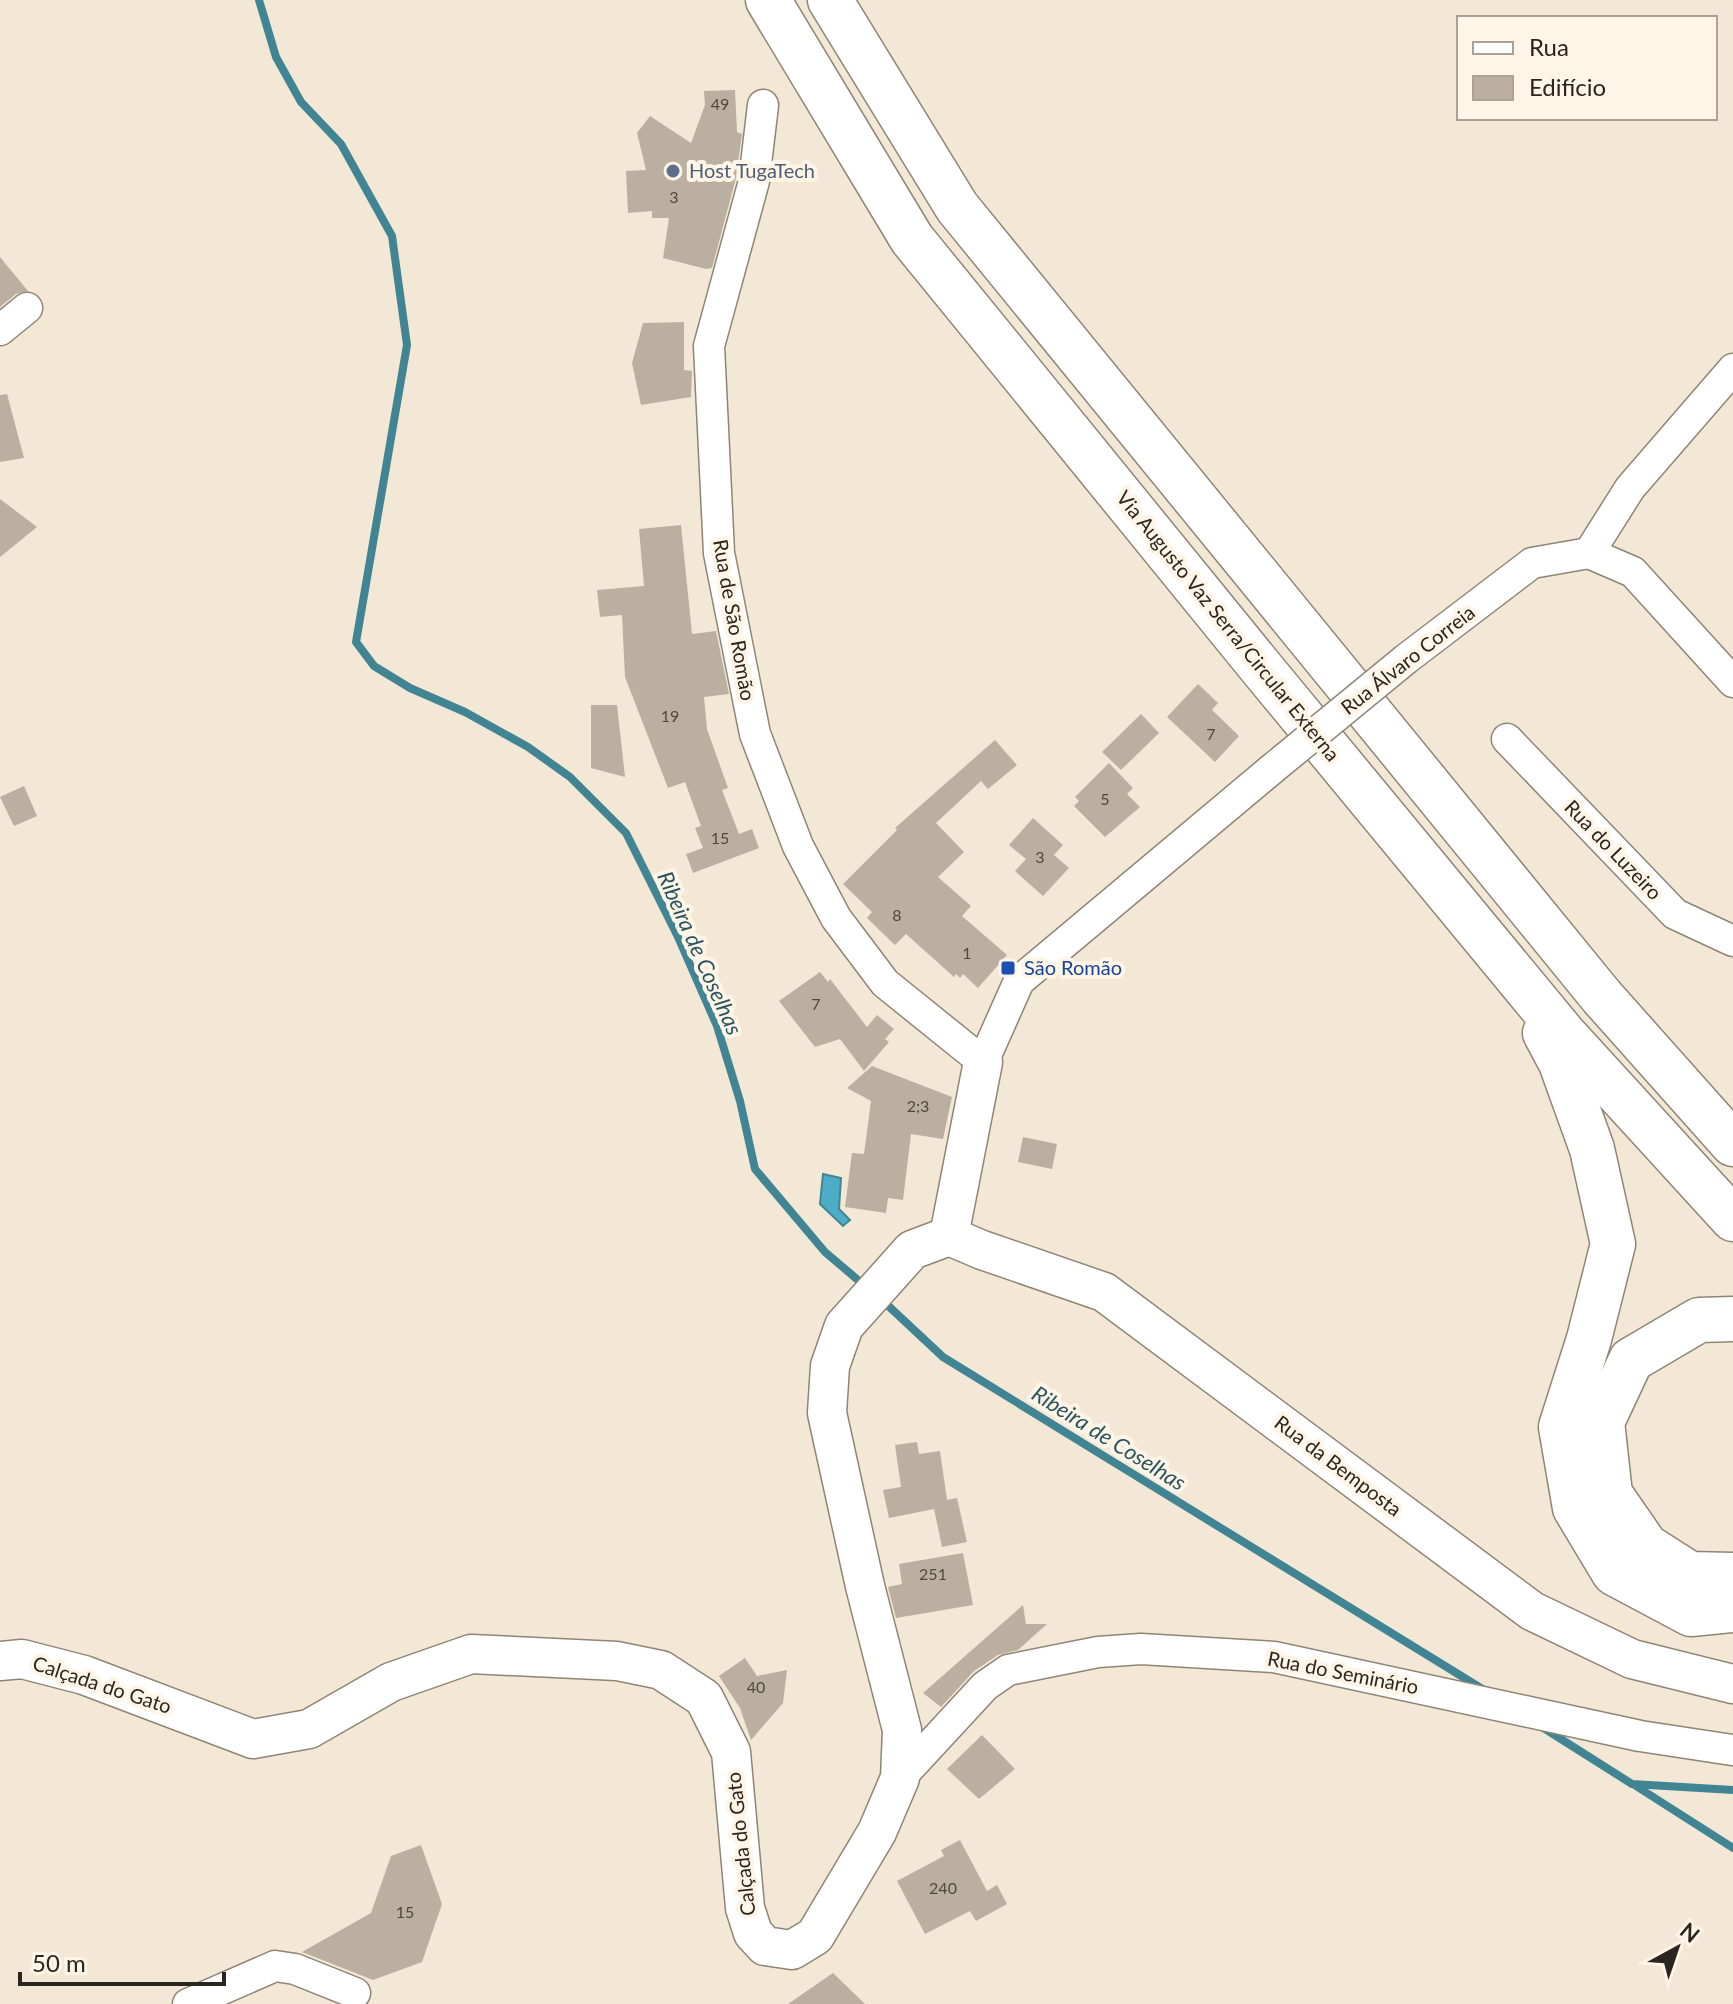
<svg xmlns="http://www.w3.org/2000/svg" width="1733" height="2004" viewBox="0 0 1733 2004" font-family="Lato,sans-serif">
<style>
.water{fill:#4baec6;stroke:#418594;stroke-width:2}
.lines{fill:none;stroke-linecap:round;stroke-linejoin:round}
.stream{stroke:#418594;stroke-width:8}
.building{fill:#bbb09f}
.minor-casing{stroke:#8f8575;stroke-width:33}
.tertiary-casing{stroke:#8f8575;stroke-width:41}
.trunk-casing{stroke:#8f8575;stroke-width:47}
.minor{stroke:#fff;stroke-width:30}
.tertiary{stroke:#fff;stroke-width:38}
.trunk{stroke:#fff;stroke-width:44}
.minor-bridge-casing{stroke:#8f8575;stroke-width:33;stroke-linecap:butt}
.minor-bridge{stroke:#fff;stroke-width:30}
.service-dot{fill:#5c6f8a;stroke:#fff5e7;stroke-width:3}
.transit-dot{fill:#1a4fb4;stroke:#fff5e7;stroke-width:3}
.labels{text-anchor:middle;stroke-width:8;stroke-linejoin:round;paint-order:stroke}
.number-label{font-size:16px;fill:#4e483f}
.service-label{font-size:20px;fill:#4e5e75;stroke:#fff5e7;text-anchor:start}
.street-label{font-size:20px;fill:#2a261f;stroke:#fff5e7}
.transit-label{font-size:20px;fill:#164399;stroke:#fff5e7;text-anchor:start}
.water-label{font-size:22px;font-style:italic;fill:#295560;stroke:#fff5e7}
</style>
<rect width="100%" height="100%" fill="#f3e8d6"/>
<!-- water -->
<path class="water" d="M 823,1174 L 841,1178 L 839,1209 L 850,1220 L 843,1226 L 820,1204 Z"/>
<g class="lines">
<!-- stream -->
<g class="stream">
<path d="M 259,0 L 276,57 L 301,102 L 341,144 L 392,236 L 407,345 L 356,642 L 374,666 L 410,688 L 465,712 L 528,747 L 570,777 L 626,833 L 678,937 L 717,1026 L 740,1101 L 755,1169 L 825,1252 L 865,1286"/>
<path d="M 882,1300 L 943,1357 L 1484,1690"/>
<path d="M 1542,1727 L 1632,1784 L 1733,1790"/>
<path d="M 1636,1786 L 1733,1848"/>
</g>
</g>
<!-- building -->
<g class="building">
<path d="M 735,90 L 737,132 L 742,134 L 736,178 L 712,268 L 706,269 L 663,258 L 669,218 L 652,218 L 652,211 L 628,213 L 626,171 L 646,170 L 637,133 L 650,116 L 691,143 L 705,105 L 704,91 Z"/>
<path d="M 0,257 L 28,291 L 16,294 L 0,307 Z"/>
<path d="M 684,322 L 684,370 L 692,371 L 691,397 L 641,405 L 632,363 L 643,323 Z"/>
<path d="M 7,394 L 24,458 L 0,462 L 0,395 Z"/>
<path d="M 0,499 L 37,527 L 0,557 Z"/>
<path d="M 681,525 L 692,634 L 716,631 L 729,694 L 704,697 L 707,729 L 728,788 L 722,790 L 739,834 L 752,829 L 759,848 L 693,873 L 686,854 L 703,848 L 695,828 L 701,826 L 685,782 L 668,788 L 625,677 L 622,615 L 600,617 L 597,590 L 644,586 L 639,529 Z"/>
<path d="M 1198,684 L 1218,703 L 1212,710 L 1239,736 L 1215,762 L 1167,717 Z"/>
<path d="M 591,705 L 617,705 L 625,777 L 591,768 Z"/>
<path d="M 1141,714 L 1159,733 L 1121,770 L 1102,752 Z"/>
<path d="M 995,740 L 1017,765 L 988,789 L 981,781 L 936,823 L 964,852 L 938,877 L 971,906 L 962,916 L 1007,955 L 978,988 L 963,974 L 960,978 L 956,974 L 954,977 L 906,934 L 895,945 L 867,918 L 872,912 L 843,884 L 897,830 L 895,828 Z"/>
<path d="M 1109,763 L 1133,788 L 1127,794 L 1140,807 L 1105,837 L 1074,806 L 1079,801 L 1075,797 Z"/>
<path d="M 24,786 L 37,816 L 14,826 L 0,797 Z"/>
<path d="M 1033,818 L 1063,845 L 1054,855 L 1069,868 L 1043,896 L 1015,871 L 1026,859 L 1009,845 Z"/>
<path d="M 820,972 L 828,982 L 830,979 L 867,1027 L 877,1015 L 894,1029 L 885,1039 L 889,1042 L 864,1071 L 840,1039 L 815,1047 L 779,1001 Z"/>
<path d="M 872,1066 L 952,1097 L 943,1139 L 911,1134 L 903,1200 L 888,1198 L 886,1213 L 845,1207 L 852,1153 L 864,1154 L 871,1101 L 847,1088 Z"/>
<path d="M 1023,1137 L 1057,1144 L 1052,1169 L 1018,1162 Z"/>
<path d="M 917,1442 L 919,1454 L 940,1451 L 947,1500 L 957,1498 L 967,1542 L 942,1547 L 934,1509 L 889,1518 L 883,1490 L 901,1487 L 895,1445 Z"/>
<path d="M 963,1553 L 973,1605 L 896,1618 L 888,1587 L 902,1584 L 899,1564 Z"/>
<path d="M 1023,1605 L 1026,1624 L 1047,1624 L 1018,1650 L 998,1655 L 974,1671 L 941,1707 L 923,1693 Z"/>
<path d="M 745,1658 L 757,1676 L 787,1670 L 783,1703 L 751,1740 L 740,1708 L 719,1676 Z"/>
<path d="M 982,1735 L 1015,1769 L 979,1799 L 947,1769 Z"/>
<path d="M 960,1840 L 987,1891 L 997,1885 L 1007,1904 L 976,1921 L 970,1911 L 925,1934 L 897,1881 L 944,1856 L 941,1850 Z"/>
<path d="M 421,1845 L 442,1904 L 422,1962 L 373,1980 L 302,1952 L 371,1913 L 391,1856 Z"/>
<path d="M 833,1973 L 865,2004 L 788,2004 Z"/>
</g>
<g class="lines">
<!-- minor casing -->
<g class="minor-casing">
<g id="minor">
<path d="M 763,105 L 754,181 L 709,346 L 719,553 L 755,734 L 798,846 L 836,918 L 885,983 L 983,1062 L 1019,981 L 1272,769"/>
<path d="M 0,330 L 27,308"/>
<path d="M 1589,553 L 1633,572 L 1733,682"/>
<path d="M 1406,659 L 1532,563 L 1589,553 L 1630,488 L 1733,369"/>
<path d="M 1507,739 L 1675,914 L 1733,941"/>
<path d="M 900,1778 L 985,1686 L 1008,1670 L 1098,1652 L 1141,1649 L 1274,1657 L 1640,1736 L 1732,1750"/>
<path d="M 188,2004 L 275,1966 L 295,1969 L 355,1993"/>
</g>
</g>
<!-- tertiary casing -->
<g class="tertiary-casing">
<g id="tertiary">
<path d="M 949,1236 L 982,1250 L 1104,1292 L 1532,1611 L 1632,1659 L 1733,1684"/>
<path d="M 949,1236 L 983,1062"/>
<path d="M 0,1661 L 22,1659 L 84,1675 L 253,1739 L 309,1729 L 391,1682 L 471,1654 L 617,1661 L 661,1670 L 704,1698 L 731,1752 L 745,1908 L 753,1933 L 765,1946 L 792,1950 L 815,1936 L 877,1832 L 900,1778 L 902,1730 L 865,1586 L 827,1413 L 830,1366 L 844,1326 L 912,1250 L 949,1236"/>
</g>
</g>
<!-- trunk casing -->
<g class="trunk-casing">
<g id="trunk">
<path d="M 768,0 L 912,239 L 1263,670 L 1563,1033 L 1733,1219"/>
<path d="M 830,0 L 957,207 L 1602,997 L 1733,1144"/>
<path d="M 1545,1033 L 1561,1063 L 1592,1149 L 1613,1244 L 1589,1339 L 1561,1427 L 1575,1508 L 1614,1573 L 1691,1614 L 1733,1610"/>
<path d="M 1733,1319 L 1699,1320 L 1631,1360 L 1602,1422 L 1610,1494 L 1646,1546 L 1690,1574 L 1733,1575"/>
</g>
</g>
<!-- minor -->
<use href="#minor" class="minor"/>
<!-- tertiary -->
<use href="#tertiary" class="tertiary"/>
<!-- trunk -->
<use href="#trunk" class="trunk"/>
<!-- minor-bridge casing -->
<g class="minor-bridge-casing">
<path id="minor-bridge" d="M 1272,769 L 1406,659"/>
</g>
<!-- minor-bridge -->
<use href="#minor-bridge" class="minor-bridge"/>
</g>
<!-- markers -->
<circle class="service-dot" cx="673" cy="171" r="8"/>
<rect class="transit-dot" x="1000" y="960" width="16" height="16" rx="4"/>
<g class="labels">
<!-- number labels -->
<g class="number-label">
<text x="720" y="110">49</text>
<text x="674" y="203">3</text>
<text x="670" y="722">19</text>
<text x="1211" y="740">7</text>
<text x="1105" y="805">5</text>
<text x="720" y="844">15</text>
<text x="1040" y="863">3</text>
<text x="897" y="921">8</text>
<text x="967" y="959">1</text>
<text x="816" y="1010">7</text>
<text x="918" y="1112">2;3</text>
<text x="933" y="1580">251</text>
<text x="756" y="1693">40</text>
<text x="943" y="1894">240</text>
<text x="405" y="1918">15</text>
</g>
<!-- service labels -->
<g class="service-label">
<text x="689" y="178">Host TugaTech</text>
</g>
<!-- street labels -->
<g class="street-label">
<text transform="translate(734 620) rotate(80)" y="7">Rua de São Romão</text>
<text transform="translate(1228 626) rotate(51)" y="7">Via Augusto Vaz Serra/Circular Externa</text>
<text transform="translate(1408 660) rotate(-38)" y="7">Rua Álvaro Correia</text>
<text transform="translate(1613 850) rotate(46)" y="7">Rua do Luzeiro</text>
<text transform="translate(1338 1466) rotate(37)" y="7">Rua da Bemposta</text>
<text transform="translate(1343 1673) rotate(11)" y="7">Rua do Seminário</text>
<text transform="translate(102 1685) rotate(18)" y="7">Calçada do Gato</text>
<text transform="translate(741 1844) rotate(-96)" y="7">Calçada do Gato</text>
</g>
<!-- transit labels -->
<g class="transit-label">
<text x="1024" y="975">São Romão</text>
</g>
<!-- water labels -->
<g class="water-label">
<text transform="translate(700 953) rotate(66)" y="8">Ribeira de Coselhas</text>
<text transform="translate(1109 1438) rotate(32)" y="8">Ribeira de Coselhas</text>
</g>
</g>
<!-- legend -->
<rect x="1457" y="16" width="260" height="104" fill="#fff5e7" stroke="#aaa297" stroke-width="2"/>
<rect x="1473" y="42" width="40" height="12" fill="#ffffff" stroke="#aaa297" stroke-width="2"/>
<text x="1529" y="56" font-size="24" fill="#2a261f">Rua</text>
<rect x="1473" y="76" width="40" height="24" fill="#bbb09f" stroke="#aaa297" stroke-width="2"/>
<text x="1529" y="96" font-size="24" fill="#2a261f">Edifício</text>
<!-- north arrow -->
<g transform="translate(1677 1948) rotate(40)" stroke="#fff5e7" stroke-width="6" paint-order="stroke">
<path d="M0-6L14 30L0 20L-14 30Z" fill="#2a261f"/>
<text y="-12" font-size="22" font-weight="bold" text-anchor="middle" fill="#2a261f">N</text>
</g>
<!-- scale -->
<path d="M20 1972v12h204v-12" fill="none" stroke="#2a261f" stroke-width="4"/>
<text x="32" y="1972" font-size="24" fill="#2a261f" stroke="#fff5e7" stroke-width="6" paint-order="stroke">50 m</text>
</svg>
